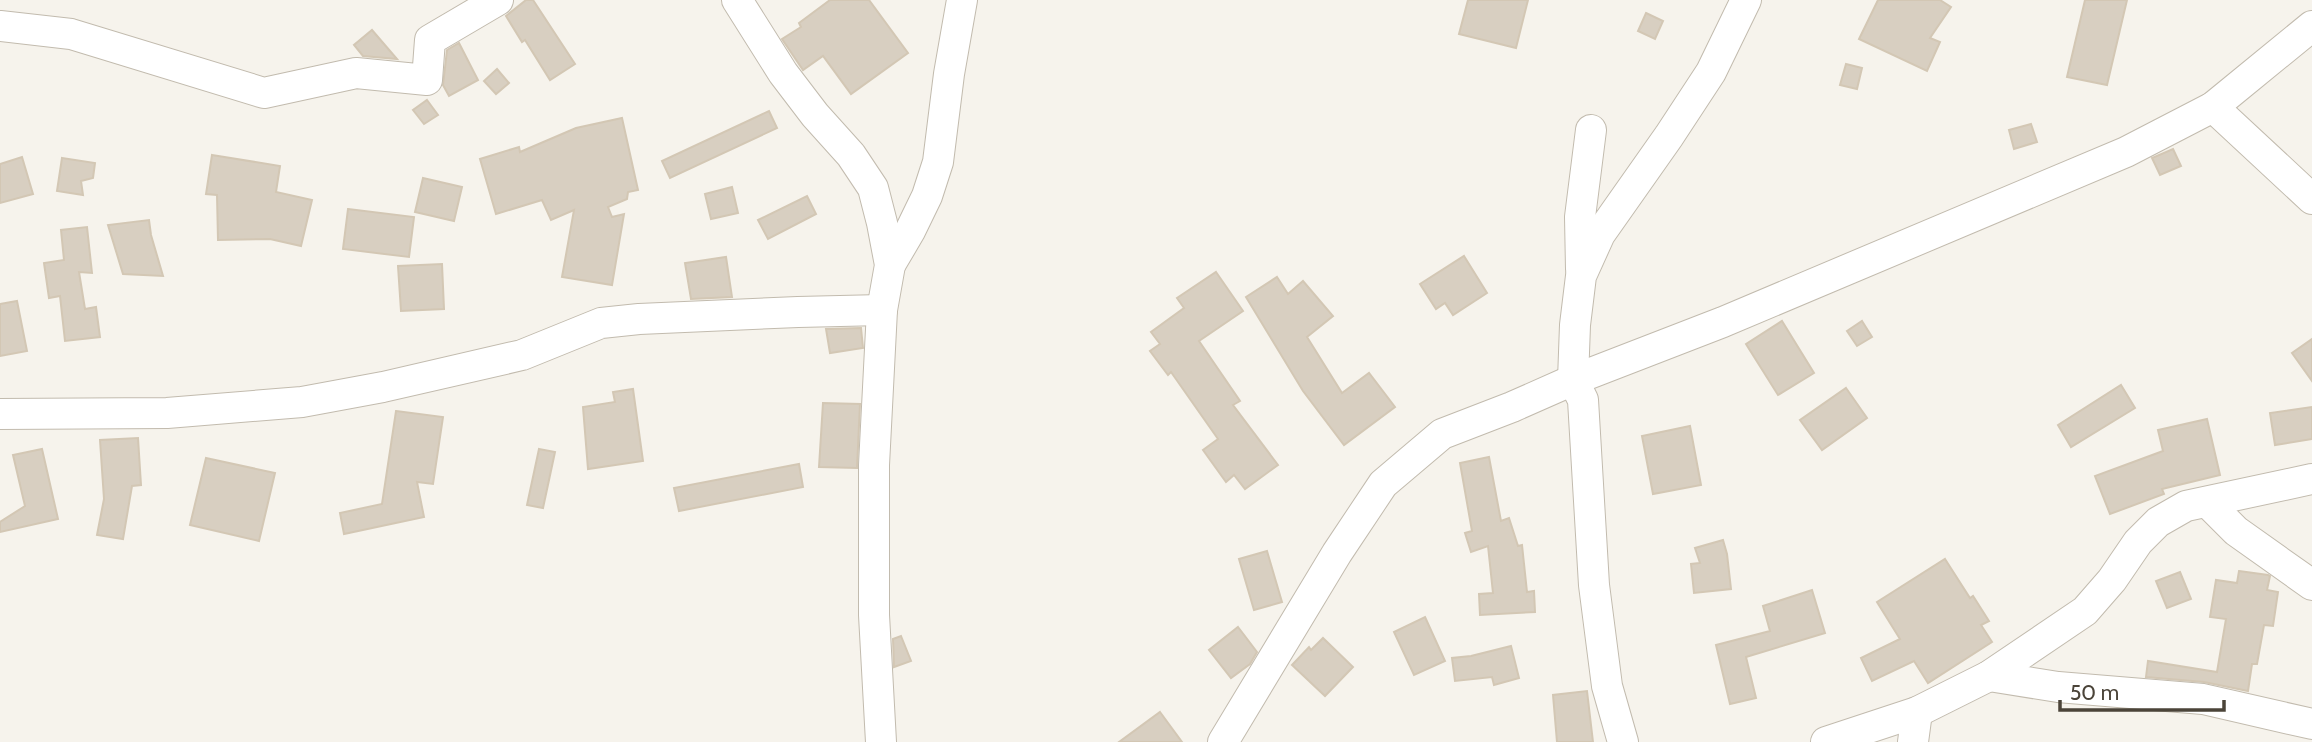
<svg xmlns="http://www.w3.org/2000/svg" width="2312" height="742" viewBox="0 0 2312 742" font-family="Cabin,sans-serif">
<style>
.building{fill:#d8cfc1;stroke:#d3c7b4;stroke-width:2}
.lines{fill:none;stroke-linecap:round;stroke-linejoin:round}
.minor-casing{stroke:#c2bbae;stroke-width:32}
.minor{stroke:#fff;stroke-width:30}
</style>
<rect width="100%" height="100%" fill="#f6f3ec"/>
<!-- building -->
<g class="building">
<path d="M 526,0 L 533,0 L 575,64 L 550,80 L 525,40 L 522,42 L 506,16 Z"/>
<path d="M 830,0 L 869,0 L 908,53 L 851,94 L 823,56 L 803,70 L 782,39 L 801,27 L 799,23 Z"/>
<path d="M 1468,0 L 1528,0 L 1516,48 L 1459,34 Z"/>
<path d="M 1878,0 L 1940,0 L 1951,7 L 1930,38 L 1940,42 L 1927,71 L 1859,39 Z"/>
<path d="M 2085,0 L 2127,0 L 2107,85 L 2067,77 Z"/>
<path d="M 1646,13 L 1663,21 L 1655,39 L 1638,31 Z"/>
<path d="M 372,30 L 397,59 L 363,56 L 354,45 Z"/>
<path d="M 459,43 L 478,80 L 449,96 L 443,85 L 447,50 Z"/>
<path d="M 1846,64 L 1862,68 L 1857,89 L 1840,85 Z"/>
<path d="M 497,69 L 509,83 L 496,94 L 484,81 Z"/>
<path d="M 427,100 L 438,115 L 424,124 L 413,110 Z"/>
<path d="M 769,111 L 777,128 L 670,178 L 662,161 Z"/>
<path d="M 622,118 L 638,190 L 628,192 L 627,199 L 608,207 L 612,217 L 624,214 L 612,285 L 562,277 L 574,210 L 551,220 L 542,200 L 496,214 L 480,159 L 519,147 L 520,152 L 576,128 Z"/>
<path d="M 2031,124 L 2037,142 L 2014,149 L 2009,130 Z"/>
<path d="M 2173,149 L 2181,166 L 2160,175 L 2152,158 Z"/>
<path d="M 212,155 L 280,166 L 276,192 L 312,200 L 301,246 L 270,239 L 218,240 L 217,195 L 206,194 Z"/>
<path d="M 22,157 L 33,194 L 0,203 L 0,164 Z"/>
<path d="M 62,158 L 95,163 L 93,178 L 81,181 L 83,195 L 57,191 Z"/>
<path d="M 423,178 L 462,187 L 454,221 L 415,212 Z"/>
<path d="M 732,187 L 738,213 L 711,219 L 705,194 Z"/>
<path d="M 807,196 L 816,214 L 768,239 L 758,220 Z"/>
<path d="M 348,209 L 414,217 L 409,257 L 343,249 Z"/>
<path d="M 149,220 L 151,235 L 163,276 L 123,274 L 108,225 Z"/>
<path d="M 87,227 L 92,273 L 79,272 L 85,309 L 96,307 L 100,337 L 65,341 L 60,296 L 49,298 L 44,263 L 64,260 L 61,230 Z"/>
<path d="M 1464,256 L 1487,293 L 1453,315 L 1445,303 L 1436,309 L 1420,284 Z"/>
<path d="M 726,257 L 732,297 L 691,299 L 685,263 Z"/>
<path d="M 442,264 L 444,309 L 401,311 L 398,266 Z"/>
<path d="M 1216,272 L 1243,311 L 1199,341 L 1240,401 L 1233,405 L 1278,465 L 1245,489 L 1234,475 L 1226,482 L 1203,450 L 1218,439 L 1171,372 L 1168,375 L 1150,351 L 1160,344 L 1151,332 L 1184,308 L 1177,298 Z"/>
<path d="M 1277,277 L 1288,294 L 1303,281 L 1333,316 L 1307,337 L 1342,393 L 1369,373 L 1395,407 L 1344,445 L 1303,391 L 1246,297 Z"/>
<path d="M 17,301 L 27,351 L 0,356 L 0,304 Z"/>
<path d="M 1782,321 L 1814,373 L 1778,395 L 1746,344 Z"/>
<path d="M 1862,321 L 1872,337 L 1857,346 L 1847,331 Z"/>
<path d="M 861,328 L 863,348 L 830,353 L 826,329 Z"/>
<path d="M 2312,339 L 2312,381 L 2292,353 Z"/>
<path d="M 2121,385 L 2135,408 L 2071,447 L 2058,425 Z"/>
<path d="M 1846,388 L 1867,418 L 1822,450 L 1800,420 Z"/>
<path d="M 633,389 L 643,461 L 588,469 L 583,407 L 615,402 L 613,392 Z"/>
<path d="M 823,403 L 860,404 L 857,468 L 819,467 Z"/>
<path d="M 2312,407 L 2312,439 L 2275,445 L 2270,413 Z"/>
<path d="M 396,411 L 443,417 L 433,484 L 417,482 L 424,517 L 344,534 L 340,513 L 382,504 Z"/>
<path d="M 2207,419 L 2220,475 L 2162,489 L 2164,494 L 2110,514 L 2095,476 L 2163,451 L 2158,430 Z"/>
<path d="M 1690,426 L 1701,485 L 1653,494 L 1642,436 Z"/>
<path d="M 138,438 L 141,485 L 132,486 L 123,539 L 97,535 L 104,499 L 100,440 Z"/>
<path d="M 42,449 L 58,519 L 0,532 L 0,522 L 25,506 L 13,455 Z"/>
<path d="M 539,449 L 555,452 L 543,508 L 527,505 Z"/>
<path d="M 1489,457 L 1501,521 L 1509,518 L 1518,546 L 1522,545 L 1527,592 L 1534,591 L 1535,612 L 1480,615 L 1479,594 L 1493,593 L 1488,546 L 1471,552 L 1465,533 L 1472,531 L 1460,463 Z"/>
<path d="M 206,458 L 275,473 L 259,541 L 190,525 Z"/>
<path d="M 799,464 L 803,487 L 679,511 L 674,488 Z"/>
<path d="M 1723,540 L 1727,554 L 1731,589 L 1694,593 L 1691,564 L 1700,563 L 1695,548 Z"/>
<path d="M 1267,551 L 1282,602 L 1254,610 L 1239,559 Z"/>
<path d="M 1945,559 L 1970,598 L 1973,596 L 1989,621 L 1981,625 L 1992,642 L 1928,683 L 1914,661 L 1872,681 L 1861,658 L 1900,639 L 1877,602 Z"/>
<path d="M 2239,571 L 2268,575 L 2270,576 L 2267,590 L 2278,592 L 2273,626 L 2264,625 L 2257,664 L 2252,664 L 2248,691 L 2204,682 L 2146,677 L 2148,661 L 2217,672 L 2226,619 L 2210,617 L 2216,580 L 2237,583 Z"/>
<path d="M 2180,572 L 2191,599 L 2167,608 L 2156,581 Z"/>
<path d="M 1812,590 L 1825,633 L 1746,657 L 1756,698 L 1730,704 L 1716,645 L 1770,631 L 1763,606 Z"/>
<path d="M 1425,617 L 1445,661 L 1414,675 L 1394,632 Z"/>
<path d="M 1238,627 L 1257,652 L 1250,664 L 1231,678 L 1209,650 Z"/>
<path d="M 901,636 L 911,661 L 894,667 L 893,639 Z"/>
<path d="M 1323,638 L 1353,667 L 1325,696 L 1292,665 L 1309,647 L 1311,650 Z"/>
<path d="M 1511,646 L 1519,678 L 1494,685 L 1492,677 L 1455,681 L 1452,658 L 1471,656 Z"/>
<path d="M 1587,691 L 1593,742 L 1557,742 L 1553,695 Z"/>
<path d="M 1160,712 L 1182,742 L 1119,742 Z"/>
</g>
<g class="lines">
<!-- minor casing -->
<g class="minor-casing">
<g id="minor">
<path d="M 737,0 L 783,73 L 815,115 L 851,155 L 873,188 L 882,223 L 890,265 L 882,310 L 874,465 L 874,615 L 881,742"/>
<path d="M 0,26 L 71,34 L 264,93 L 356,73 L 427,80 L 430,40 L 498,0"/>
<path d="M 2213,107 L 2312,199"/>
<path d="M 890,265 L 910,231 L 927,196 L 938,162 L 949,74 L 962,0"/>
<path d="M 1581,269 L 1580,217 L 1591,130"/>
<path d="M 0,414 L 167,413 L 302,402 L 383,387 L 522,355 L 601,323 L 639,319 L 798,312 L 882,310"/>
<path d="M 2207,502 L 2236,531 L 2312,585"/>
<path d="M 1989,676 L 2058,687 L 2203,699 L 2312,724"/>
<path d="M 1223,742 L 1337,553 L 1383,484 L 1442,434 L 1512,407 L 1573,380 L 1723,322 L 2126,152 L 2213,107 L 2312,26"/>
<path d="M 1623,742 L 1607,686 L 1594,585 L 1583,400 L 1573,380 L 1575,325 L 1581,276 L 1600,234 L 1669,136 L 1711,72 L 1746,0"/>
<path d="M 1826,742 L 1917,712 L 1989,676 L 2085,611 L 2112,580 L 2138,542 L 2158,522 L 2186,506 L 2312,479"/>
<path d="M 1913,742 L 1917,712"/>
</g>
</g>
<!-- minor -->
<use href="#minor" class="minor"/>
</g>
<!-- scale -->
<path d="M2060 700v10h164v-10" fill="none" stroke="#4b4439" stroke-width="3.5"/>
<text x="2070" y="700" font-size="21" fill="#4b4439" stroke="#ffffff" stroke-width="5" paint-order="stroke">50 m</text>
</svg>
